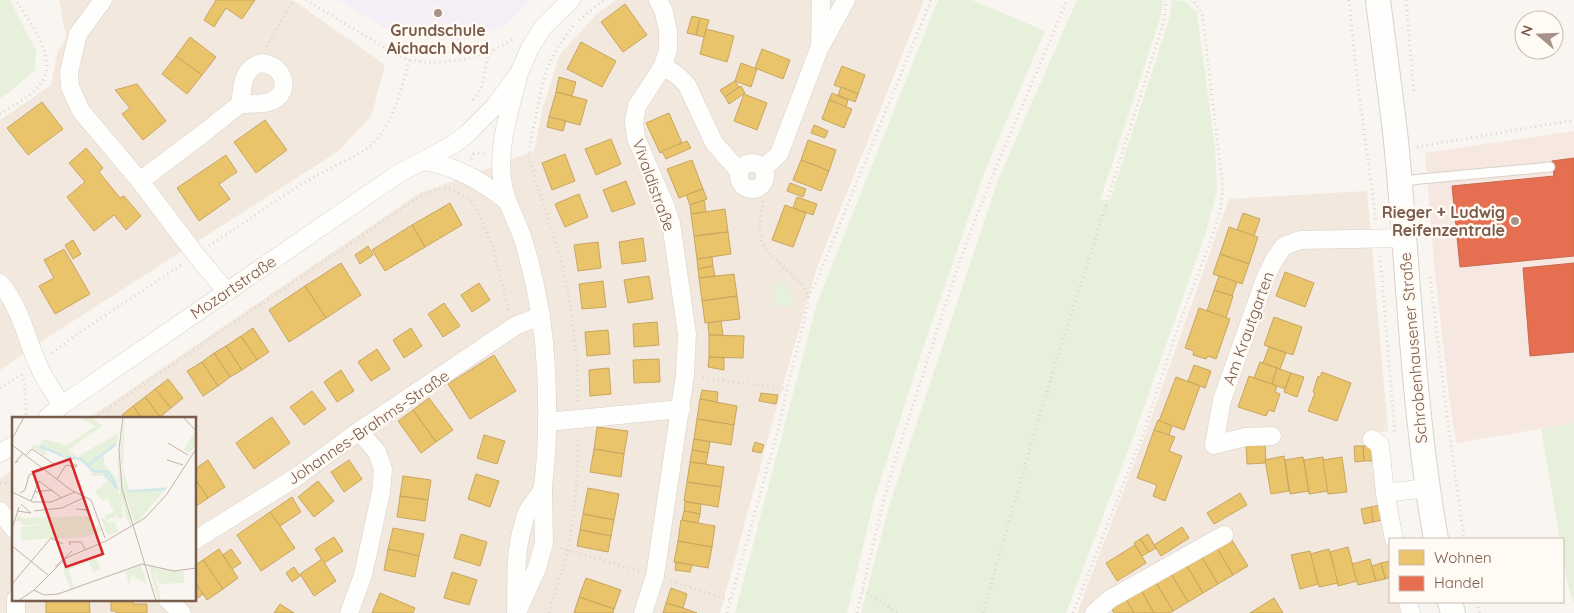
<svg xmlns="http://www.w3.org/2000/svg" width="1574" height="613" viewBox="0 0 1574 613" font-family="Quicksand,sans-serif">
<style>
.residential{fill:#f2e8de}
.commercial{fill:#f6e8e1}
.education{fill:#f6eef6}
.green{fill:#e7f0db}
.homes{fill:#e9c46a;stroke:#c8a561}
.shops{fill:#e76f51;stroke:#c66950}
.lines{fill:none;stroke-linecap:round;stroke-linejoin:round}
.lane-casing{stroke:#d7d1cb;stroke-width:11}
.street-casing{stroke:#d7d1cb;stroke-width:19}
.secondary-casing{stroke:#d9d2cb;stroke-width:26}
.path{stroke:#dcd5d0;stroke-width:3;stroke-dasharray:1 4;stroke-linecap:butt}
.lane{stroke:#fefefd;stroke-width:9}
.street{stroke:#fefefd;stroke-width:18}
.secondary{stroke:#fefefd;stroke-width:24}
.poi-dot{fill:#a69286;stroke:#fffaf3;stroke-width:2}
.labels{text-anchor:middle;stroke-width:5;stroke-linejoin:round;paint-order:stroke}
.poi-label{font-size:16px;font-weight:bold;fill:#7a5c4d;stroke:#fffaf3}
.street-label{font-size:16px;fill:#7a5c4d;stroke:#fffaf3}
.inset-river{fill:none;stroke:#d0e8ea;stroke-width:2.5}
.inset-road{fill:none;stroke:#c2b3aa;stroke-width:1}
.view{fill:#d62828;fill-opacity:0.15;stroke:#d62828;stroke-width:2.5}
.inset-edge{fill:none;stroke:#7a5c4d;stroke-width:2.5}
</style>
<rect width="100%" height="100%" fill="#f9f5f0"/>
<!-- residential -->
<g class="residential">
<path d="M 59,0 L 293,0 L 385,65 L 371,117 L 337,152 L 45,339 L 0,370 L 0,120 L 51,85 L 57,53 L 66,37 Z"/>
<path d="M 616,0 L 924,0 L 817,267 L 780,395 L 720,613 L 0,613 L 0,478 L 14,469 L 14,599 L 195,599 L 195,418 L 89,418 L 418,194 L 534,151 L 543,107 L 560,54 L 597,14 Z"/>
<path d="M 1367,191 L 1388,431 L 1372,432 L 1390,553 L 1390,602 L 1401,602 L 1404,613 L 1077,613 L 1145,435 L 1229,199 Z"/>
</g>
<!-- commercial -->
<path class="commercial" d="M 1574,131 L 1574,423 L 1456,443 L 1449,397 L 1435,273 L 1425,153 Z"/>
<!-- education -->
<path class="education" d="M 339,0 L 529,0 L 506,26 L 461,41 L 394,34 Z"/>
<!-- green -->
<g class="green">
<path d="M 0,0 L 10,0 L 36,51 L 35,70 L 7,94 L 0,98 Z"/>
<path d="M 938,0 L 972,0 L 1045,31 L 984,173 L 923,348 L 874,500 L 847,613 L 735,613 L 817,303 Z"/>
<path d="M 1077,0 L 1162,0 L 1163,2 L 1160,19 L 1100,200 L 1109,203 L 1168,23 L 1171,10 L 1171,0 L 1185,1 L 1197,13 L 1215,147 L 1217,191 L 1205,235 L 1135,432 L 1066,613 L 861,613 L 890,503 L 998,180 Z"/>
<path d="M 773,281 L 785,282 L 791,293 L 795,308 L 775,305 Z"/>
<path d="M 1574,423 L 1574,603 C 1566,583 1563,561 1563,539 L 1560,539 L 1541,429 Z"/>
</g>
<!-- homes -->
<g class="homes">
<path d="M 216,0 L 255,0 L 242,19 L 226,8 L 214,27 L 204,20 Z"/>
<path d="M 625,4 L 647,35 L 623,52 L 601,22 Z"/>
<path d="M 692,16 L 700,18 L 696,35 L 687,33 Z"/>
<path d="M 700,18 L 709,20 L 704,37 L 696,35 Z"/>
<path d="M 706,29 L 734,36 L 727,62 L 700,54 Z"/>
<path d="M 190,37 L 216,57 L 202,75 L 176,56 Z"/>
<path d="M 581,42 L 616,61 L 602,87 L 567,69 Z"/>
<path d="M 762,49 L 790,60 L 783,79 L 755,68 Z"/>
<path d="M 176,56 L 202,75 L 187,94 L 162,74 Z"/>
<path d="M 741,63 L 757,69 L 751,87 L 735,81 Z"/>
<path d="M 842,66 L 865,75 L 858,94 L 834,85 Z"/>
<path d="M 559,77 L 576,82 L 572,96 L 556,92 Z"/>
<path d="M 735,81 L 739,87 L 725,97 L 720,90 Z"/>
<path d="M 137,84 L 166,121 L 143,140 L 122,114 L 130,108 L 115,90 Z"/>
<path d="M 741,86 L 745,93 L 729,104 L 725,97 Z"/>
<path d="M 841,87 L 858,94 L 855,102 L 838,95 Z"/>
<path d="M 556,92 L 587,100 L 580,125 L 549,117 Z"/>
<path d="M 832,93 L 848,100 L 846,107 L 829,100 Z"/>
<path d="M 744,94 L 767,103 L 757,130 L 734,121 Z"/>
<path d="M 829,100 L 852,109 L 844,128 L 822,119 Z"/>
<path d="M 42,102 L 63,129 L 28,155 L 7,128 Z"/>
<path d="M 669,113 L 682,143 L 660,153 L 646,123 Z"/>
<path d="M 549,117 L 566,121 L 563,131 L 547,127 Z"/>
<path d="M 265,120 L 287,150 L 256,173 L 234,142 Z"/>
<path d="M 814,125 L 828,131 L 825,138 L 811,133 Z"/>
<path d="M 611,139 L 621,164 L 596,175 L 585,149 Z"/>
<path d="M 808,140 L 836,150 L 829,171 L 801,160 Z"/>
<path d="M 687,141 L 691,148 L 666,159 L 662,151 Z"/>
<path d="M 86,148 L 103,168 L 99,172 L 120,198 L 124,196 L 141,216 L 126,230 L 114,215 L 94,231 L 67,197 L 85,182 L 69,163 Z"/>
<path d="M 565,154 L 575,181 L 552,190 L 542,163 Z"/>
<path d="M 226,155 L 237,172 L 219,184 L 230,199 L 199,221 L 177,188 Z"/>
<path d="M 692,160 L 703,189 L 679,198 L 667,169 Z"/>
<path d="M 801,160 L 829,171 L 821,191 L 793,180 Z"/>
<path d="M 626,181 L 635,204 L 612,212 L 603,190 Z"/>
<path d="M 790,183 L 806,189 L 803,197 L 787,191 Z"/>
<path d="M 703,189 L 707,199 L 690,205 L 686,195 Z"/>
<path d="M 579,194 L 588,217 L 565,227 L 555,204 Z"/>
<path d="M 797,197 L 817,204 L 813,215 L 793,208 Z"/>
<path d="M 704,200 L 706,212 L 691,214 L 690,205 Z"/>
<path d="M 450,203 L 462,225 L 425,247 L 412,225 Z"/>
<path d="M 785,205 L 806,213 L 793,247 L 772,240 Z"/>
<path d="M 725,209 L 728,232 L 694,236 L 691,214 Z"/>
<path d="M 1243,213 L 1260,219 L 1254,236 L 1237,230 Z"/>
<path d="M 412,225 L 425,247 L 385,271 L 372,250 Z"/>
<path d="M 1229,227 L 1258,237 L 1249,264 L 1220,254 Z"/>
<path d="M 728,232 L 731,254 L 697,259 L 694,236 Z"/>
<path d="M 643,238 L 646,261 L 622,264 L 619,242 Z"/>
<path d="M 73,240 L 81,254 L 73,259 L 65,245 Z"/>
<path d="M 598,242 L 601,268 L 578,271 L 574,245 Z"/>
<path d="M 368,246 L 373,255 L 360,264 L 355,255 Z"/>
<path d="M 64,249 L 90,294 L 55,314 L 39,286 L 54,278 L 44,260 Z"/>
<path d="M 1220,254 L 1249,264 L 1242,284 L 1213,274 Z"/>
<path d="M 712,257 L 713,266 L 698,269 L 697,259 Z"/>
<path d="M 341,263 L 361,295 L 326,318 L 305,286 Z"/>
<path d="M 713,266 L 715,276 L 699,278 L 698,269 Z"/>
<path d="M 1285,272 L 1314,283 L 1305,307 L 1276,296 Z"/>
<path d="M 734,274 L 737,296 L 702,301 L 699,278 Z"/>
<path d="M 649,276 L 653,299 L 628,303 L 624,280 Z"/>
<path d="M 1219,276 L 1237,282 L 1232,296 L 1214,290 Z"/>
<path d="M 603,281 L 606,307 L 582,309 L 579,284 Z"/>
<path d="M 479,283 L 490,300 L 472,312 L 461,295 Z"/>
<path d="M 305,286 L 326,318 L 289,342 L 269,310 Z"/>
<path d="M 1214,290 L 1233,296 L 1226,318 L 1207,311 Z"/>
<path d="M 737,296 L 740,319 L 705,323 L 702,301 Z"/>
<path d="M 444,303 L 460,326 L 443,337 L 428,314 Z"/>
<path d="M 1199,308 L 1230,319 L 1216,359 L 1208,356 L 1206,359 L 1193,355 L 1194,351 L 1185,348 Z"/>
<path d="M 1274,317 L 1302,327 L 1293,355 L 1264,345 Z"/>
<path d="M 721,321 L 723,335 L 709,335 L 708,323 Z"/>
<path d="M 657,322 L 659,345 L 634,347 L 633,324 Z"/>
<path d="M 253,328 L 269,352 L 257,360 L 241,336 Z"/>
<path d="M 411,328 L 422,346 L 404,358 L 393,340 Z"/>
<path d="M 608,330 L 610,354 L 587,356 L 585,332 Z"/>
<path d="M 709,335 L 744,336 L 743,358 L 709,357 Z"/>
<path d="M 241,336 L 257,360 L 242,370 L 226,346 Z"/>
<path d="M 226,346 L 242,370 L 230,377 L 214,353 Z"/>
<path d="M 1269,347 L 1286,353 L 1280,369 L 1263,363 Z"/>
<path d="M 377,349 L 390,369 L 371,381 L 358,362 Z"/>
<path d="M 214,353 L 230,377 L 218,386 L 202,362 Z"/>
<path d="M 494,355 L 516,391 L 470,419 L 448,384 Z"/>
<path d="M 709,357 L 724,358 L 724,370 L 708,367 Z"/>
<path d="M 659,359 L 660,382 L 634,383 L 633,360 Z"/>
<path d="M 202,362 L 218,386 L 203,396 L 187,371 Z"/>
<path d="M 1260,362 L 1277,368 L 1272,384 L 1254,378 Z"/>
<path d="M 1194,365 L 1211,371 L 1205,388 L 1188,381 Z"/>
<path d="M 609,368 L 611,394 L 590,396 L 589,370 Z"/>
<path d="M 1277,368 L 1291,373 L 1285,389 L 1272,384 Z"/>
<path d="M 341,370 L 354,391 L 337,402 L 324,382 Z"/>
<path d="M 1322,372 L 1351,383 L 1337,421 L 1308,411 L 1315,393 L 1313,392 L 1318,376 L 1320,377 Z"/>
<path d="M 1291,373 L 1304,377 L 1297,397 L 1284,392 Z"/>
<path d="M 1249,376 L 1277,386 L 1275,392 L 1280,394 L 1274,412 L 1269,410 L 1266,416 L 1238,407 Z"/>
<path d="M 1176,377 L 1200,386 L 1184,430 L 1159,421 Z"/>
<path d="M 168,379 L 183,398 L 171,408 L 155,389 Z"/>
<path d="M 155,389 L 171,408 L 160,417 L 145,397 Z"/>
<path d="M 702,390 L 718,392 L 717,402 L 700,399 Z"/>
<path d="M 312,391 L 326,409 L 304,425 L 290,407 Z"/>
<path d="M 761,393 L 778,395 L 776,404 L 759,401 Z"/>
<path d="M 145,397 L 160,417 L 158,418 L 142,418 L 133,406 Z"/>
<path d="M 429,398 L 453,430 L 436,442 L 413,410 Z"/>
<path d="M 700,399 L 737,406 L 734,425 L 697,419 Z"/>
<path d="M 133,406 L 142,418 L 124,418 L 122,415 Z"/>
<path d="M 413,410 L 436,442 L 421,453 L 398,421 Z"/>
<path d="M 272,417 L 290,443 L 254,469 L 236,443 Z"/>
<path d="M 697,419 L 734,425 L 731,445 L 694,439 Z"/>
<path d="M 1158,420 L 1172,426 L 1169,435 L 1154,430 Z"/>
<path d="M 597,427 L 628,431 L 624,454 L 594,449 Z"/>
<path d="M 1154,430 L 1175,437 L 1169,451 L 1182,456 L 1165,501 L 1153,496 L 1157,485 L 1137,478 Z"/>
<path d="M 484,435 L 505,441 L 497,464 L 477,458 Z"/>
<path d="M 694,439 L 710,442 L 708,453 L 692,450 Z"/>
<path d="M 755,442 L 764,445 L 761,453 L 752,451 Z"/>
<path d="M 1265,444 L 1266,463 L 1247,464 L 1246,445 Z"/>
<path d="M 1373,445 L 1374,461 L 1364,461 L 1363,446 Z"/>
<path d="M 1354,446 L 1363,446 L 1364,461 L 1355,462 Z"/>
<path d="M 594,449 L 624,454 L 621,477 L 590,472 Z"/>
<path d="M 692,450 L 708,453 L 706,464 L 690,462 Z"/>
<path d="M 1284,456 L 1289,491 L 1271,494 L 1265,460 Z"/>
<path d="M 1303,457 L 1309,491 L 1290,494 L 1285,460 Z"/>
<path d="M 1323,457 L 1328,491 L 1309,494 L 1304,460 Z"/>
<path d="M 1342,457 L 1347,492 L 1328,494 L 1323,460 Z"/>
<path d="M 208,460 L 225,487 L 208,498 L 195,479 L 195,469 Z"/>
<path d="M 349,460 L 362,479 L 344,492 L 331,472 Z"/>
<path d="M 690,462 L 724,467 L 721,487 L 687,482 Z"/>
<path d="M 476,474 L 499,481 L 490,507 L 468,499 Z"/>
<path d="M 403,476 L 431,480 L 428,500 L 400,496 Z"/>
<path d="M 195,479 L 208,498 L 195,507 Z"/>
<path d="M 318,481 L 334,501 L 314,517 L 298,497 Z"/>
<path d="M 687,482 L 721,487 L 718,507 L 684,501 Z"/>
<path d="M 588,488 L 619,494 L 614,520 L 583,514 Z"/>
<path d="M 1240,493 L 1247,505 L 1214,524 L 1207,513 Z"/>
<path d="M 400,496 L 428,500 L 425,521 L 397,517 Z"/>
<path d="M 292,497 L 301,512 L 280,526 L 270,512 Z"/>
<path d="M 685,502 L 701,504 L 700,514 L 684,511 Z"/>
<path d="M 1380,505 L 1382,520 L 1373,522 L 1371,507 Z"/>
<path d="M 1371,507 L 1373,522 L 1364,524 L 1361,509 Z"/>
<path d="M 684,511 L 700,514 L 698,523 L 682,520 Z"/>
<path d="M 270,512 L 295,548 L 261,571 L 237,535 Z"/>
<path d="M 583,514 L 614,520 L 611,536 L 580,530 Z"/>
<path d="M 681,520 L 715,526 L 712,547 L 678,541 Z"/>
<path d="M 1182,527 L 1189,538 L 1161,556 L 1154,545 Z"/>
<path d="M 393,528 L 424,534 L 419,556 L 388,549 Z"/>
<path d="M 580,530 L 611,536 L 608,552 L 577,546 Z"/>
<path d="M 461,534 L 487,542 L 480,566 L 454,558 Z"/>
<path d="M 1148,534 L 1156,548 L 1149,552 L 1140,539 Z"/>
<path d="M 334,537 L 343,551 L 324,563 L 315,549 Z"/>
<path d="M 1230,537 L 1248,566 L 1233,575 L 1215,545 Z"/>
<path d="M 1140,539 L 1149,552 L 1142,556 L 1134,543 Z"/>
<path d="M 678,541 L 712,547 L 708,568 L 674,562 Z"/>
<path d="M 1135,545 L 1146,563 L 1117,581 L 1106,563 Z"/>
<path d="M 1215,545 L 1233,575 L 1218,584 L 1200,554 Z"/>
<path d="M 1348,547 L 1357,581 L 1338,586 L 1330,552 Z"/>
<path d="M 219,549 L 238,578 L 223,589 L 203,560 Z"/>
<path d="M 231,549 L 241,563 L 232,569 L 223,555 Z"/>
<path d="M 388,549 L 419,556 L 415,577 L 384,570 Z"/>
<path d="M 1329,549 L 1338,583 L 1319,587 L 1310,554 Z"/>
<path d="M 1310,551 L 1318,584 L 1300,589 L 1291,555 Z"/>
<path d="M 1200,554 L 1218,584 L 1203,593 L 1185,563 Z"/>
<path d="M 322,559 L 336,581 L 314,596 L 300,574 Z"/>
<path d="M 1370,559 L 1376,581 L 1358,585 L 1352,564 Z"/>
<path d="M 203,560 L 223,589 L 207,600 L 195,582 L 195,565 Z"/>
<path d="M 1390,561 L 1390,577 L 1385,579 L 1381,563 Z"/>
<path d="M 676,562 L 692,565 L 690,572 L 675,570 Z"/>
<path d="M 1185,563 L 1203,593 L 1188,602 L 1170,572 Z"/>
<path d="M 1381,563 L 1385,579 L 1376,581 L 1372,566 Z"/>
<path d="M 294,567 L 300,576 L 292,582 L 286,573 Z"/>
<path d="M 452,572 L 477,580 L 469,605 L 444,598 Z"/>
<path d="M 1170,572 L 1188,602 L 1173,611 L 1155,581 Z"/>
<path d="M 586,578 L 621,590 L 614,609 L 579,597 Z"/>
<path d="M 1155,581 L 1173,611 L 1170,613 L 1154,613 L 1141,590 Z"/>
<path d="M 195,582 L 203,594 L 195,600 L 194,599 Z"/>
<path d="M 671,588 L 687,594 L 683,608 L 666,603 Z"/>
<path d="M 1141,590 L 1154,613 L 1134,613 L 1126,599 Z"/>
<path d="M 380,593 L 415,608 L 413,613 L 372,613 Z"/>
<path d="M 579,597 L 614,609 L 613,613 L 574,613 Z"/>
<path d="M 1274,598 L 1283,613 L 1250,613 Z"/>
<path d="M 46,599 L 89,599 L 90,613 L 46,613 Z"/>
<path d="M 111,599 L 133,599 L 133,604 L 147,604 L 147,613 L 116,613 L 116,611 L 111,611 Z"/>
<path d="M 1126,599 L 1134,613 L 1114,613 L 1111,608 Z"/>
<path d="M 666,603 L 683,608 L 697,613 L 663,613 Z"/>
<path d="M 280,604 L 294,613 L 274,613 Z"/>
</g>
<!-- shops -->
<g class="shops">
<path d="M 1574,158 L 1574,256 L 1460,267 L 1452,186 L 1554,176 L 1552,161 Z"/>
<path d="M 1574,263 L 1574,352 L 1530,356 L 1523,268 Z"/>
</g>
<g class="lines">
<!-- lane casing -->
<g class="lane-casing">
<path id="lane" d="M 1399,182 L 1420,179 L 1550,167"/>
</g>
<!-- street casing -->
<g class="street-casing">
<g id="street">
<path d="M 103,0 L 78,34 L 69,72 L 70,87 L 81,111 L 140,181 L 196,255 L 227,292"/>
<path d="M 820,44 L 821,0"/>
<path d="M 261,63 C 283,64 293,91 272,101 C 263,105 249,103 240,104 C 243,87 241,69 261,63 Z"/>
<path d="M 663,66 L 677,75 L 687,85 L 714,143 L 739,171"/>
<path d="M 423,161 C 454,165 482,181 507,201"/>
<circle cx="752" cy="176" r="13"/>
<path d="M 763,169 L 779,154 L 819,49 L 846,0"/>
<path d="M 140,181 L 205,132 L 240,104"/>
<path d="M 0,283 C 21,308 25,336 38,364 C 44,379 53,392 62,405"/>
<path d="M 47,418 L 62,405 L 398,174 L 454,144 L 467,134 L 495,106 L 519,73 L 530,48 L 543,27 L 571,0"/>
<path d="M 547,422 L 681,409"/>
<path d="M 1272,436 L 1245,437 L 1214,445 L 1222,400 L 1265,279 L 1274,260 L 1284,246 L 1300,240 L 1404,238"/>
<path d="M 1372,439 L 1380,445 L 1385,493 L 1394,539"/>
<path d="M 0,453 L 14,445"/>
<path d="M 1385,493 L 1427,488"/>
<path d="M 0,511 L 14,529"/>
<path d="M 195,540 L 295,478 L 359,431 L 517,325 L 541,316"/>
<path d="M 167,599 L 182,613"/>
<path d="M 1408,602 L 1411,613"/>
<path d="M 519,608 L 537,568 L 544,543 L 543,489"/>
<path d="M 16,613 L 16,599"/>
<path d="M 349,613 L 363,575 L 381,492 L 383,469 L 377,452 L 359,431"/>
<path d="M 516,613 C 517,585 514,554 523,526 C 524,521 526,514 529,509 C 533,502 542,494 543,486 C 548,448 548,408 546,369 C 544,324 536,282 523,239 C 516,218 504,200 502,178 C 498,146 509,112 517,81"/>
<path d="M 643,613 L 655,576 L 685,375 L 687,334 L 671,223 L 665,205 L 636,138 L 634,122 L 637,106 L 663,66 L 668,50 L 668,31 L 664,12 L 658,0"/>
<path d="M 1094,613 L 1110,599 L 1224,535"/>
</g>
</g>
<!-- secondary casing -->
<g class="secondary-casing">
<g id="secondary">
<path d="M 1378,0 C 1384,50 1392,100 1397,151 C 1409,280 1413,411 1436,539"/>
<path d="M 1450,602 L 1453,613"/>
</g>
</g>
<!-- path -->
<g class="path">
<path d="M 306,0 L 390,51 L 409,60 L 432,63 L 466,59 L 493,50"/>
<path d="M 1349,0 L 1356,70 L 1376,220"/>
<path d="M 1406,0 L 1414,94"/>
<path d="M 579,20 L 593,8 L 604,0"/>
<path d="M 573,26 L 558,47 L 547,68 L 541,90 L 528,156 L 562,263 L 571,310 L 577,362 L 578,401"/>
<path d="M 266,47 L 294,0"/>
<path d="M 473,100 C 478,94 481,89 483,82 C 486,72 484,59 493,51 C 496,47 508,43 514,39"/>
<path d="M 0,114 C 13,106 28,98 38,87 C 62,63 30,23 16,0"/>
<path d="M 1417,147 L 1574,120"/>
<path d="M 471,159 L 474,154 L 484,153"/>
<path d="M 209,246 C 244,223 278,198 314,177 C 334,165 365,155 379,137 C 396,114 402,87 409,60"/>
<path d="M 1380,256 L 1395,434"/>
<path d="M 1430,277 L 1447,415 L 1464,539"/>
<path d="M 808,297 L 817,280 L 931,0"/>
<path d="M 52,353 L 80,332 L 181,265"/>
<path d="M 703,378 L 787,389"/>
<path d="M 23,379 L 25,385 L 26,416 L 27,418"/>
<path d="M 0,388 L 23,374"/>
<path d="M 94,418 L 416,199 L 432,191 L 443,188 L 453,190 L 473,203 L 479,214 L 493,247 L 509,311"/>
<path d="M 0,483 L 14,484"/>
<path d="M 561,548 L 639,571"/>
<path d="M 671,581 L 730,600"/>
<path d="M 863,590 L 898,613"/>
<path d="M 1477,602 L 1480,613"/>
<path d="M 549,613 C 555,592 563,571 568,550 C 575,513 578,474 578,437"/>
<path d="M 727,613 L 779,426 L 787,389 L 808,305 L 808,297 L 803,286 L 768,252 L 762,242 L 759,225 L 763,203 L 757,187"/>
<path d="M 857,613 L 883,503 L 897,454 L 961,257 L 992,177 L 1067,0"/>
<path d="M 983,613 L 1041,410 L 1164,21 L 1166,0"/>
<path d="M 1073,613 L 1143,434 L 1182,316 L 1210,243 L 1220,212 L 1223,188 L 1202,13 L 1194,2 L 1190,0"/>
</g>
<!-- lane -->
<use href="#lane" class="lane"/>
<!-- street -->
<use href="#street" class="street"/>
<!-- secondary -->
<use href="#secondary" class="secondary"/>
</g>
<!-- markers -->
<g class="poi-dot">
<circle cx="438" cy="13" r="5"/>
<circle cx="1515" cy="221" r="5"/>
</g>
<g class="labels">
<!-- poi labels -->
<g class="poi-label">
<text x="438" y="36">Grundschule<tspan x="438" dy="18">Aichach Nord</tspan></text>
<text x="1505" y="218" text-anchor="end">Rieger + Ludwig<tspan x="1505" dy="18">Reifenzentrale</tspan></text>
</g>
<!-- street labels -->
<g class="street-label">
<text transform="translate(654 185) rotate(70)" y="6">Vivaldistraße</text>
<text transform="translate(233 287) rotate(-34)" y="6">Mozartstraße</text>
<text transform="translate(1248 328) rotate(-70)" y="6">Am Krautgarten</text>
<text transform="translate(1413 348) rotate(-95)" y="6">Schrobenhausener Straße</text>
<text transform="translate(368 427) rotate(-34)" y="6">Johannes-Brahms-Straße</text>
</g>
</g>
<!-- overview -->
<g transform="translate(12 417)">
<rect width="184" height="184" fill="#f9f5f0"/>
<path d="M 64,0 L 80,0 L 90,9 L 56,33 L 65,40 L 106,16 L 105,28 L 92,36 L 92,46 L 105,63 L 107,73 L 96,64 L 108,78 L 105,33 L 119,107 L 117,108 L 109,81 L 111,100 L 107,102 L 104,96 L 104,100 L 95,103 L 96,106 L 102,104 L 106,114 L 96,119 L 89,100 L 94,104 L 93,98 L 102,95 L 95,81 L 101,76 L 91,84 L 83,75 L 95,64 L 91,59 L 78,59 L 82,55 L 68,43 L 59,42 L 55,46 L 48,37 L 36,31 L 33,39 L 18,29 L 28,28 L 31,22 L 55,28 L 84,9 ZM 113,0 L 111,52 L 117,73 L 131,75 L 156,69 L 123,108 L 113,76 L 108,33 ZM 183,14 L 184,29 L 177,36 L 172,32 ZM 6,98 L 11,101 L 79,99 L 78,106 L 10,108 L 10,105 L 4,104 ZM 46,106 L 83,107 L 83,113 L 87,107 L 89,114 L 72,120 L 9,123 L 9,110 ZM 83,140 L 89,152 L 81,155 L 77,145 L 57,152 L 62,171 L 59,173 L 51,153 L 64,144 L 66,148 ZM 129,148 L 135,167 L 119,158 L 117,171 L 114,155 L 105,157 ZM 137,149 L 172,155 L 172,166 L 147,167 L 142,152 L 149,184 L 146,184 Z" fill="#e7f0db"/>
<path class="inset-river" d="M 28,29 L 51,39M 54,40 L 69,42 L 81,54 L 97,55 L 106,73M 75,49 L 104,27M 93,57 L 106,73M 117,74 L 154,72"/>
<path class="inset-road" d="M 111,0 L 107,32 L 110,72 L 144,184M 171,0 L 184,14M 0,22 L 12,0M 156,26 L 176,38M 0,28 L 59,73 L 79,83 L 93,121M 14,38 L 20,32 L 42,47M 155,43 L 171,48M 6,44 L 3,46 L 11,36M 45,62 L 54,48 L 64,50 L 65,48 L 60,48M 0,75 L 21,85 L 40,85M 23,75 L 40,73M 8,76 L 13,73 L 17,58 L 31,53M 19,84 L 27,64 L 50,81M 39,85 L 63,75M 64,92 L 76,93 L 77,93 L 72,93M 5,94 L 19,96 L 9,87M 22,94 L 50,91 L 73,80M 0,112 L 7,90M 58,128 L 57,125 L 69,125 L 73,132M 0,129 L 36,158M 43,150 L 60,134M 0,167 L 39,121 L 51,127M 22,173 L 32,178 L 46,177 L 130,147 L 162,154 L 184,151M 6,184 L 22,173 L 54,141 L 94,124 L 133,101 L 155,77 L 184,32"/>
<path class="view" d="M 58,42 L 91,137 L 54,150 L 21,55 Z"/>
<rect width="184" height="184" class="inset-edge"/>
</g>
<!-- legend -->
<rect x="1389" y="538" width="175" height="65" fill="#fffaf3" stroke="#cabbb1"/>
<rect x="1399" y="550" width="25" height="15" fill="#e9c46a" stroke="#cabbb1"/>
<text x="1434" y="563" font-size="15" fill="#7a5c4d">Wohnen</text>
<rect x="1399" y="576" width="25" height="15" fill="#e76f51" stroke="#cabbb1"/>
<text x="1434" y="588" font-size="15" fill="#7a5c4d">Handel</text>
<!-- north arrow -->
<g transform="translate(1539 35) rotate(289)"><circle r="24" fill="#fffaf3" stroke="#cabbb1"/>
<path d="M0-4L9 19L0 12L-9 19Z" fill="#a69286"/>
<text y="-8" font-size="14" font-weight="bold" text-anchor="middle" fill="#7a5c4d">N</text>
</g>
</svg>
